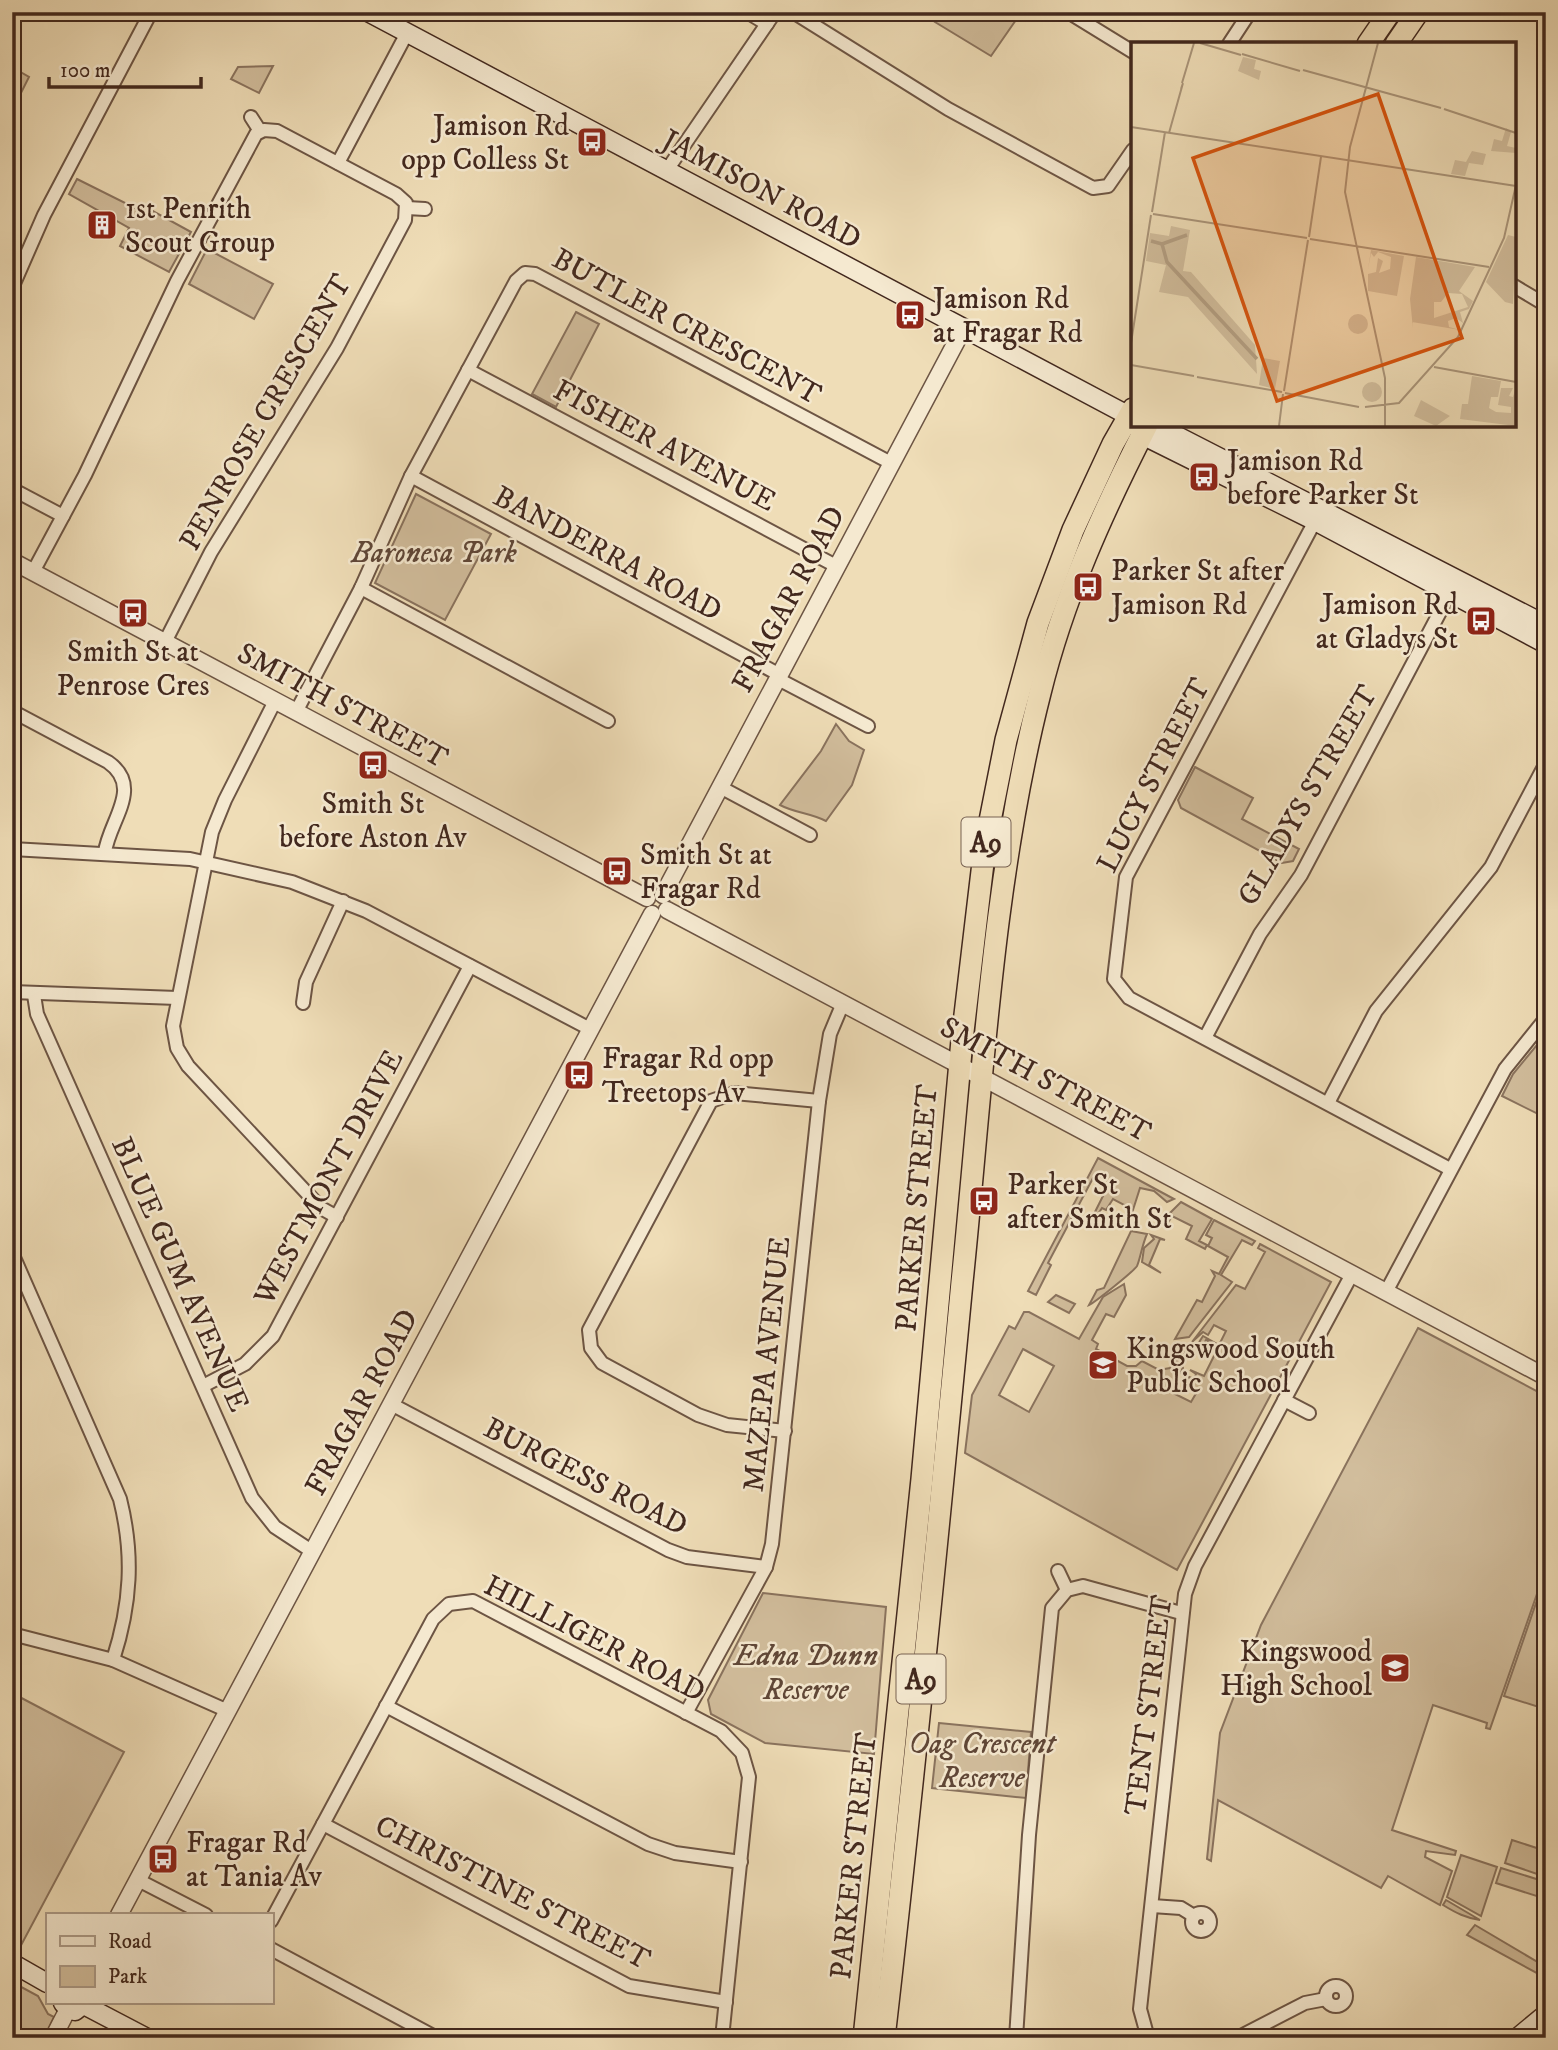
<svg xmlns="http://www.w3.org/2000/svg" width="1558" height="2050" viewBox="0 0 1558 2050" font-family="'IM FELL DW Pica',serif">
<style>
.green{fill:#d2be9d;stroke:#8a735e;stroke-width:2;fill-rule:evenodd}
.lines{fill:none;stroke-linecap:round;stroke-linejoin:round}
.minor-casing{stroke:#6d5544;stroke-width:16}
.tertiary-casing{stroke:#6d5544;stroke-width:19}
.secondary-casing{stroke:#42281e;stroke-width:21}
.trunk-casing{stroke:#42281e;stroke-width:24}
.minor{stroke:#f5e9d0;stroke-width:12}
.tertiary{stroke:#f5e9d0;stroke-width:16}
.secondary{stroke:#f5e9d0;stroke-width:18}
.trunk{stroke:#efddb7;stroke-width:21}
.labels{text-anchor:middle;stroke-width:5;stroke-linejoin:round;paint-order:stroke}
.shield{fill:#f5e9d0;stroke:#786253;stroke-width:2}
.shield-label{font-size:28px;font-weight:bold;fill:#42281e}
.poi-label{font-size:30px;fill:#42281e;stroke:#f5e9d0;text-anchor:start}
.street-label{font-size:30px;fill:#42281e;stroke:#f5e9d0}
.park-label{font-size:30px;font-style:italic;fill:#5f4637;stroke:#f5e9d0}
.inset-river{fill:none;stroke:#b49f83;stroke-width:3.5}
.inset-road{fill:none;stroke:#aa957a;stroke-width:2}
.view{fill:#d7540e;fill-opacity:0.15;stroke:#d7540e;stroke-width:3.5}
.inset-edge{fill:none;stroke:#42281e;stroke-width:3.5}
</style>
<rect width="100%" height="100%" fill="#efddb7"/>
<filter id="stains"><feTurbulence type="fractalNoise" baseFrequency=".00286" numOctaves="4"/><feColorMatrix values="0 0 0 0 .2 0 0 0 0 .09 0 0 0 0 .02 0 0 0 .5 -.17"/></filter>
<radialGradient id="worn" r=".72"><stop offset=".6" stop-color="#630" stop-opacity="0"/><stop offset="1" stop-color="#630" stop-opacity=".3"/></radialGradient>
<!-- green -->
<g class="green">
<path d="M 942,12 L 1011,12 L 1018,17 L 991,56 L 935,22 Z"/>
<path d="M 273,66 L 259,93 L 231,79 L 238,67 Z"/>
<path d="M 17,70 L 29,77 L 18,99 L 12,96 L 12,80 Z"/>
<path d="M 77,179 L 139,210 L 142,205 L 191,232 L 169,272 L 120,246 L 129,228 L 69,194 Z"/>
<path d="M 207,249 L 273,284 L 254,319 L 189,284 Z"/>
<path d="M 576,312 L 599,324 L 556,407 L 532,394 Z"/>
<path d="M 416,494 L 491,534 L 445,620 L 375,583 Z"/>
<path d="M 836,724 L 849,741 L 864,750 L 852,785 L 826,821 C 811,813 795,813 780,805 L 821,751 Z"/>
<path d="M 1195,767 L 1253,798 L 1242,819 L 1299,849 L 1293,861 L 1282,863 L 1181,808 L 1178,800 Z"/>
<path d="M 1546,1034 L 1546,1118 L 1502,1096 L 1513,1074 Z"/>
<path d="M 1098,1158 L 1174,1199 L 1167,1202 L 1154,1191 L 1140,1188 L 1132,1213 L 1132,1209 L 1113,1199 L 1106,1210 L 1102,1208 L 1098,1214 L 1095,1212 L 1108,1186 L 1093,1178 L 1048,1263 L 1051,1265 L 1036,1295 L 1028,1291 Z"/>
<path d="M 1181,1202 L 1212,1219 L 1199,1241 L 1207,1245 L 1205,1249 L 1186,1239 L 1192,1226 L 1172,1216 L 1169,1221 L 1165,1218 Z"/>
<path d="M 1214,1220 L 1255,1241 L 1252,1245 L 1242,1240 L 1221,1275 L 1232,1282 L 1189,1337 L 1175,1339 L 1197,1300 L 1202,1302 L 1215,1276 L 1212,1271 L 1219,1274 L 1228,1257 L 1208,1246 L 1212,1238 L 1206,1235 Z"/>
<path d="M 1131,1231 L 1147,1234 C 1142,1245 1140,1260 1137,1266 C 1133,1272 1094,1303 1089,1305 L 1097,1290 L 1104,1288 Z"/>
<path d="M 1151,1235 L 1165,1240 L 1160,1239 L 1149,1265 L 1161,1273 L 1142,1262 L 1144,1248 L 1154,1239 Z"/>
<path d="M 1260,1244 L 1331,1282 L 1177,1570 L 965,1453 L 972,1395 L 1009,1326 L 1015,1329 L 1024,1312 L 1029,1312 L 1079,1339 L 1103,1297 L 1124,1284 L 1126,1295 L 1114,1317 L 1106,1314 L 1092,1340 L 1098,1344 L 1096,1349 L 1127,1366 L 1136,1366 L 1142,1361 L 1159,1370 L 1170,1368 L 1191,1344 L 1181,1363 L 1183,1368 L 1169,1391 L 1191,1402 L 1198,1390 L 1188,1384 L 1189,1377 L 1194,1379 L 1196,1374 L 1190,1370 L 1204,1376 L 1219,1346 L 1206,1340 L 1201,1349 L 1196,1347 L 1203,1336 L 1219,1345 L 1226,1331 L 1214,1325 L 1208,1335 L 1203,1332 L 1192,1342 L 1236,1285 L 1245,1289 L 1265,1252 L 1258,1248 ZM 1023,1349 L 1054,1366 L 1029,1412 L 999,1395 Z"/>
<path d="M 1056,1295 L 1075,1304 L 1069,1313 L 1048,1302 Z"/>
<path d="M 1418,1328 L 1546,1396 L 1546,1568 L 1490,1729 L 1486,1728 L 1487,1723 L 1433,1705 L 1392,1830 L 1456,1851 L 1455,1855 L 1426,1851 L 1425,1857 L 1452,1871 L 1440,1905 L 1388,1876 L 1381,1888 L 1218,1800 L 1211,1861 L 1207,1859 L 1220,1733 L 1261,1625 Z"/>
<path d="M 1546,1574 L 1546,1708 L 1542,1708 L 1504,1696 Z"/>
<path d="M 763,1593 L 886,1607 L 874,1754 L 765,1743 L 711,1714 L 708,1700 Z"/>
<path d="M 12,1693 L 124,1752 L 18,1951 L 12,1948 Z"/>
<path d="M 939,1723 L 1031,1732 L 1026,1798 L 932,1788 Z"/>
<path d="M 1512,1840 L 1546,1851 L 1546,1877 L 1505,1863 Z"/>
<path d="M 1461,1855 L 1497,1867 L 1481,1916 L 1447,1897 Z"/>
<path d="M 1501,1868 L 1546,1882 L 1546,1899 L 1496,1883 Z"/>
<path d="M 1446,1900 L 1480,1920 C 1466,1918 1456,1913 1443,1905 Z"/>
<path d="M 1475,1925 L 1546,1967 L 1546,1978 L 1467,1935 Z"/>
<path d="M 12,1982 L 38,1996 L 48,2014 L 54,2017 L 44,2038 L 12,2038 Z"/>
</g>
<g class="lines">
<!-- minor casing -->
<g class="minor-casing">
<g id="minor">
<path d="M 747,12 L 767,24"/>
<path d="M 793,12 L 948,109 L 1093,188 L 1108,186 L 1133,150"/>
<path d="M 1068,12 L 1133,52"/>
<path d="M 1229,44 L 1250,12"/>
<path d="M 251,117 L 260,131"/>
<path d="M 338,163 L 407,33"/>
<path d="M 667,170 L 775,12"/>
<path d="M 407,208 L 425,209"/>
<path d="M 1514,286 L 1546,305"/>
<path d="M 12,288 L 44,215 L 151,12"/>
<path d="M 468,370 L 836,566"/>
<path d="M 411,476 L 780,675"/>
<path d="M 12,489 L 63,516"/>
<path d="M 1315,521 L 1126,877 L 1114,979 L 1129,998 L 1450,1169"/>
<path d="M 33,572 L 85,475 L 177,281 L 256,134 L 264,130 L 277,131 L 396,194 L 406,203 L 405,220 L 337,348 L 211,552 L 165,642"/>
<path d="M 361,588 L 608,721"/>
<path d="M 778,679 L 868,726"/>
<path d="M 275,701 L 225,800 L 212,832 L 173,1026 L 177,1048 L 188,1066 L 321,1208 L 337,1217"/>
<path d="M 12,711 L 108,762 C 144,787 109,821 105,852"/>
<path d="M 296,712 L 361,588 L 411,476 L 516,281 L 525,273 L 535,274 L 891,463"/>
<path d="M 720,787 L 810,835"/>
<path d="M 12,849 L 190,859 L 292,882 L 366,911 L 590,1029"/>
<path d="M 12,992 L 177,998"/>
<path d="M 34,995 L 37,1014 L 252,1498 L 275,1527 L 313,1552"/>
<path d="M 303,1003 L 306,982 L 343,901"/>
<path d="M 1205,1038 L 1260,934 L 1301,875 L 1450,593"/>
<path d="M 1328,1103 L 1376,1011 L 1491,867 L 1546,763"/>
<path d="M 12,1253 L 120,1499 C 134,1555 131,1604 113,1660"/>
<path d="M 1386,1292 L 1505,1069 L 1546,1018"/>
<path d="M 203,1386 L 245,1364 L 273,1336 L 470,966"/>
<path d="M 1284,1400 L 1309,1413"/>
<path d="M 391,1404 L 668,1550 L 687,1557 L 766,1567"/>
<path d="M 785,1431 L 727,1425 L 698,1415 L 602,1363 L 591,1348 L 589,1330 L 711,1101 L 734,1093 L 819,1101"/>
<path d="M 1058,1571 L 1067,1590"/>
<path d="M 12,1634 L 113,1660 L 228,1711"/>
<path d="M 386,1706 L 648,1844 L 675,1853 L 741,1862"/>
<path d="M 686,1713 L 766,1567 L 772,1544 L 819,1101 L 830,1034 L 843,1003"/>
<path d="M 323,1824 L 629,1986 L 726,2002"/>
<path d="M 138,1880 L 206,1915"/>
<path d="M 1152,1906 L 1181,1908 L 1194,1916"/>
<circle cx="1201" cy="1922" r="9"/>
<path d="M 271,1921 L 433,1619 L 449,1604 L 473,1601 L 721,1731 L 742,1753 L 749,1777 L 722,2038"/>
<path d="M 271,1949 L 437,2038"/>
<circle cx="1336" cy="1996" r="10"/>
<path d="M 1016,2038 L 1029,1835 L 1052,1608 L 1067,1590 L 1083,1586 L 1181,1613"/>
<path d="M 1148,2038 L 1140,2009 L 1185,1594 L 1195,1566 L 1352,1274"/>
<path d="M 1237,2038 L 1305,2003 L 1326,1999"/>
</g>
</g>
<!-- tertiary casing -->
<g class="tertiary-casing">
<g id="tertiary">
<path d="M 12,561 L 647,898"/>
<path d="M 663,895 L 963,329"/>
<path d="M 667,910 L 1546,1377"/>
<path d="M 119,1915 L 652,914"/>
<path d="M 53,2038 L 68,2009"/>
</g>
</g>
<!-- secondary casing -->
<g class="secondary-casing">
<g id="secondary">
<path d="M 368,12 L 1133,418"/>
<path d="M 1156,425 L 1546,625"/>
<path d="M 1136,426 L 1142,435 L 1315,521 L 1546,644"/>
<path d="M 12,1963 L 47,1983"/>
<path d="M 63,2003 L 68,2009 L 75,2011 L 85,2003"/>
<path d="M 84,2005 L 147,2038"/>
<path d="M 1517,2038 L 1546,2014"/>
</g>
</g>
<!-- trunk casing -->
<g class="trunk-casing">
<g id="trunk">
<path d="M 1368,44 L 1390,12"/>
<path d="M 1396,44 L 1418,12"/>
<path d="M 864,2038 L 922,1479 L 962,1040 L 985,846 L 1006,740 L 1038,623 L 1073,530 L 1113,444 L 1133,409"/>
<path d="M 884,2038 C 913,1786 938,1534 962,1282 C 982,1089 992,881 1040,693 C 1063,599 1103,511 1147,425"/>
</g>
</g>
<!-- minor -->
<use href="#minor" class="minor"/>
<!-- tertiary -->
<use href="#tertiary" class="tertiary"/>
<!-- secondary -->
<use href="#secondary" class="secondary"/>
<!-- trunk -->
<use href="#trunk" class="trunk"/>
</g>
<!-- icons -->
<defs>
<g id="bus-square" transform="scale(1.575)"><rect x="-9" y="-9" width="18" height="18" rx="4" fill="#8f2418" stroke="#f5e9d0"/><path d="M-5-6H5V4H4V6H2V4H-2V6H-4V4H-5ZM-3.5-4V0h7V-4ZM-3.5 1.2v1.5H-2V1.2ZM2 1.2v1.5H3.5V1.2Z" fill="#fff"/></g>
<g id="building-square" transform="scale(1.575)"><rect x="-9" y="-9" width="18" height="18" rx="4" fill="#8f2418" stroke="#f5e9d0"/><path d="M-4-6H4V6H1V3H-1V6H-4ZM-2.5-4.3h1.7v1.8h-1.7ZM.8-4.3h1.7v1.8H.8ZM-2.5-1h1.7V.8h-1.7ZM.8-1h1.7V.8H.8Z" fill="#fff"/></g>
<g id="school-square" transform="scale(1.575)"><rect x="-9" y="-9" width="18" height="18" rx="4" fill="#8f2418" stroke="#f5e9d0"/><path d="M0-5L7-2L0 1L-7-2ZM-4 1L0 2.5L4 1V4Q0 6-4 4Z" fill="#fff"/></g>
</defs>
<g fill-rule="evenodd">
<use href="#bus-square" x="592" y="142"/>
<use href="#building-square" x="102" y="225"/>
<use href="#bus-square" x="910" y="315"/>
<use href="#bus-square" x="1204" y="477"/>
<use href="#bus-square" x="1088" y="587"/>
<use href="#bus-square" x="133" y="613"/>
<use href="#bus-square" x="1481" y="621"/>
<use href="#bus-square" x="373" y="765"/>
<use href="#bus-square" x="617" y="871"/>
<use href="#bus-square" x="579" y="1075"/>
<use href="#bus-square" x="984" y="1201"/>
<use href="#school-square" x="1103" y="1365"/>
<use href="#school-square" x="1395" y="1668"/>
<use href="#bus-square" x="163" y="1859"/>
</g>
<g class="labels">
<!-- shield labels -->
<g class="shield">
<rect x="961.5" y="817.5" width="49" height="49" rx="5"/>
<rect x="896.5" y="1654.5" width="49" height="49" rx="5"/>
</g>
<g class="shield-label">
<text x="986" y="852">A9</text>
<text x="921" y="1689">A9</text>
</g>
<!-- poi labels -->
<g class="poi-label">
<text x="569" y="135" text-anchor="end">Jamison Rd<tspan x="569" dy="34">opp Colless St</tspan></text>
<text x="125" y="218">1st Penrith<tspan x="125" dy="34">Scout Group</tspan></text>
<text x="933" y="308">Jamison Rd<tspan x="933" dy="34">at Fragar Rd</tspan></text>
<text x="1227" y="470">Jamison Rd<tspan x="1227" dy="34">before Parker St</tspan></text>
<text x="1111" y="580">Parker St after<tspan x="1111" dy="34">Jamison Rd</tspan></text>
<text x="1458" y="614" text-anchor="end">Jamison Rd<tspan x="1458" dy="34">at Gladys St</tspan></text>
<text x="133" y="661" text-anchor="middle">Smith St at<tspan x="133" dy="34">Penrose Cres</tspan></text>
<text x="373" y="813" text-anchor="middle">Smith St<tspan x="373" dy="34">before Aston Av</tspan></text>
<text x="640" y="864">Smith St at<tspan x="640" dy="34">Fragar Rd</tspan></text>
<text x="602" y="1068">Fragar Rd opp<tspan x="602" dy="34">Treetops Av</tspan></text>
<text x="1007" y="1194">Parker St<tspan x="1007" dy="34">after Smith St</tspan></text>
<text x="1126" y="1358">Kingswood South<tspan x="1126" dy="34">Public School</tspan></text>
<text x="1372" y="1661" text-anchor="end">Kingswood<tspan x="1372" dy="34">High School</tspan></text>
<text x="186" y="1852">Fragar Rd<tspan x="186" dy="34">at Tania Av</tspan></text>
</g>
<!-- street labels -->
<g class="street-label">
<text transform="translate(762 189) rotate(28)" y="10">JAMISON ROAD</text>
<text transform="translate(687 326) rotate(28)" y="10">BUTLER CRESCENT</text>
<text transform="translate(265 412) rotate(-60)" y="10">PENROSE CRESCENT</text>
<text transform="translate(665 445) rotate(28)" y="10">FISHER AVENUE</text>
<text transform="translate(608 553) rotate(28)" y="10">BANDERRA ROAD</text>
<text transform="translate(788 599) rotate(-62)" y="10">FRAGAR ROAD</text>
<text transform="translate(343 705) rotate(28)" y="10">SMITH STREET</text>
<text transform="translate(1153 775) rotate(-63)" y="10">LUCY STREET</text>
<text transform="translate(1307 795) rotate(-60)" y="10">GLADYS STREET</text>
<text transform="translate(1046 1079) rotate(28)" y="10">SMITH STREET</text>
<text transform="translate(328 1177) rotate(-62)" y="10">WESTMONT DRIVE</text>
<text transform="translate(916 1208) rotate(-85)" y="10">PARKER STREET</text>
<text transform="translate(181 1274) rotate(66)" y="10">BLUE GUM AVENUE</text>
<text transform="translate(766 1364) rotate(-84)" y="10">MAZEPA AVENUE</text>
<text transform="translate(361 1402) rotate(-62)" y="10">FRAGAR ROAD</text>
<text transform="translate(586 1476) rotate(27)" y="10">BURGESS ROAD</text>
<text transform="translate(595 1638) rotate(27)" y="10">HILLIGER ROAD</text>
<text transform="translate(1148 1705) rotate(-83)" y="10">TENT STREET</text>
<text transform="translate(853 1856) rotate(-84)" y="10">PARKER STREET</text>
<text transform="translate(513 1892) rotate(27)" y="10">CHRISTINE STREET</text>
</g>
<!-- park labels -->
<g class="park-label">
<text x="434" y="562">Baronesa Park</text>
<text x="806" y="1665">Edna Dunn<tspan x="806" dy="34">Reserve</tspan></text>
<text x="982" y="1753">Oag Crescent<tspan x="982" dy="34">Reserve</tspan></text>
</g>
</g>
<!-- overview -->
<g transform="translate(1131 42)">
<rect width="385" height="385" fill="#efddb7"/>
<path d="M 112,15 L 125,18 L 123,27 L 130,29 L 128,38 L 107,29 ZM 375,86 L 380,90 L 376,104 L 385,106 L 385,111 L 360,109 L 363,97 L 371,99 ZM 341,109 L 355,112 L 352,123 L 338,121 L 334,134 L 320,132 L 324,118 L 335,120 ZM 40,184 L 59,188 L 52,229 L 60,230 L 124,303 L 126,332 L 57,255 L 28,250 L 35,223 L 15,219 L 19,191 L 38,194 ZM 377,193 L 385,195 L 382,262 L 374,260 L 355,240 ZM 240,208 L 273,214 L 266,254 L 237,249 L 237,232 L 245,230 L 247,216 L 252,219 L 248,231 L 259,227 L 260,215 L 247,210 L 243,215 L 240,211 L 237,227 ZM 285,215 L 344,225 L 328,249 L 342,259 L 338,267 L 329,270 L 332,281 L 325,276 L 317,279 L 318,285 L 329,288 L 281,280 L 282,287 L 279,257 ZM 317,251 L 331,252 L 337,265 L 303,276 L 303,260 L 310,260 ZM217 282a10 10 0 1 1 20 0a10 10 0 1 1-20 0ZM 132,316 L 149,319 L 144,347 L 128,343 ZM 341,334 L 370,339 L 367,355 L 360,355 L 358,366 L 365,370 L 380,371 L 380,365 L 367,363 L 370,346 L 382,346 L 378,354 L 382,355 L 385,345 L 385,384 L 329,377 L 331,362 L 337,362 ZM231 350a10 10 0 1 1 20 0a10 10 0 1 1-20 0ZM 290,358 L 319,374 L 305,384 L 283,374 Z" fill="#d2be9d" fill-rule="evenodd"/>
<path class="inset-river" d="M 20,199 L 31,202 L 36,220 L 126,317M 31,202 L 56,193"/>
<path class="inset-road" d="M 69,1 L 110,13M 247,1 L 219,105 L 214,150 L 254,336 L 254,384M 111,12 L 169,29M 172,28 L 310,66M 51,41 L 63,1M 313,67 L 385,91M 0,85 L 385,144M 38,91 L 52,41 L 50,47M 21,170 L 34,90M 22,172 L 176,196M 178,195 L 190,115M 179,197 L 358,225M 0,301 L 20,173M 0,323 L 63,334M 303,325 L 385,340M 66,335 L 151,350M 153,349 L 177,198M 154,351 L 228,365M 234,365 L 268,361 L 327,295 L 373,196 L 385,143M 148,384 L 152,352"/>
<path class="view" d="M 247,52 L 331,296 L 146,359 L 62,116 Z"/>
<rect width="385" height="385" class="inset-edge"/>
</g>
<!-- margin -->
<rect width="1558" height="2050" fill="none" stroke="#efddb7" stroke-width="42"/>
<rect x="14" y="14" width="1530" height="2022" fill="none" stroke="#42281e" stroke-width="3.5"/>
<rect x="21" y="21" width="1516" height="2008" fill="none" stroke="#42281e" stroke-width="2"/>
<!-- legend -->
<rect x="46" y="1913" width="228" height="91" fill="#f5e9d0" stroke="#ad9c89" stroke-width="2"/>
<rect x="60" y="1936" width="35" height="10" fill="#f5e9d0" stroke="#ad9c89" stroke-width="2"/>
<text x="108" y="1948" font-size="21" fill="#42281e">Road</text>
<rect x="60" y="1966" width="35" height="21" fill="#d2be9d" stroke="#ad9c89" stroke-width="2"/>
<text x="108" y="1983" font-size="21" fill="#42281e">Park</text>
<!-- scale -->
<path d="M49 77v10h152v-10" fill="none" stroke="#42281e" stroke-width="3.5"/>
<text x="60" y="77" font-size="21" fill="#42281e" stroke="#f5e9d0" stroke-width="5" paint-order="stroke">100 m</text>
<rect width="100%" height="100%" filter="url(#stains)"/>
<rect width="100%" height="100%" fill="url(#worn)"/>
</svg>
